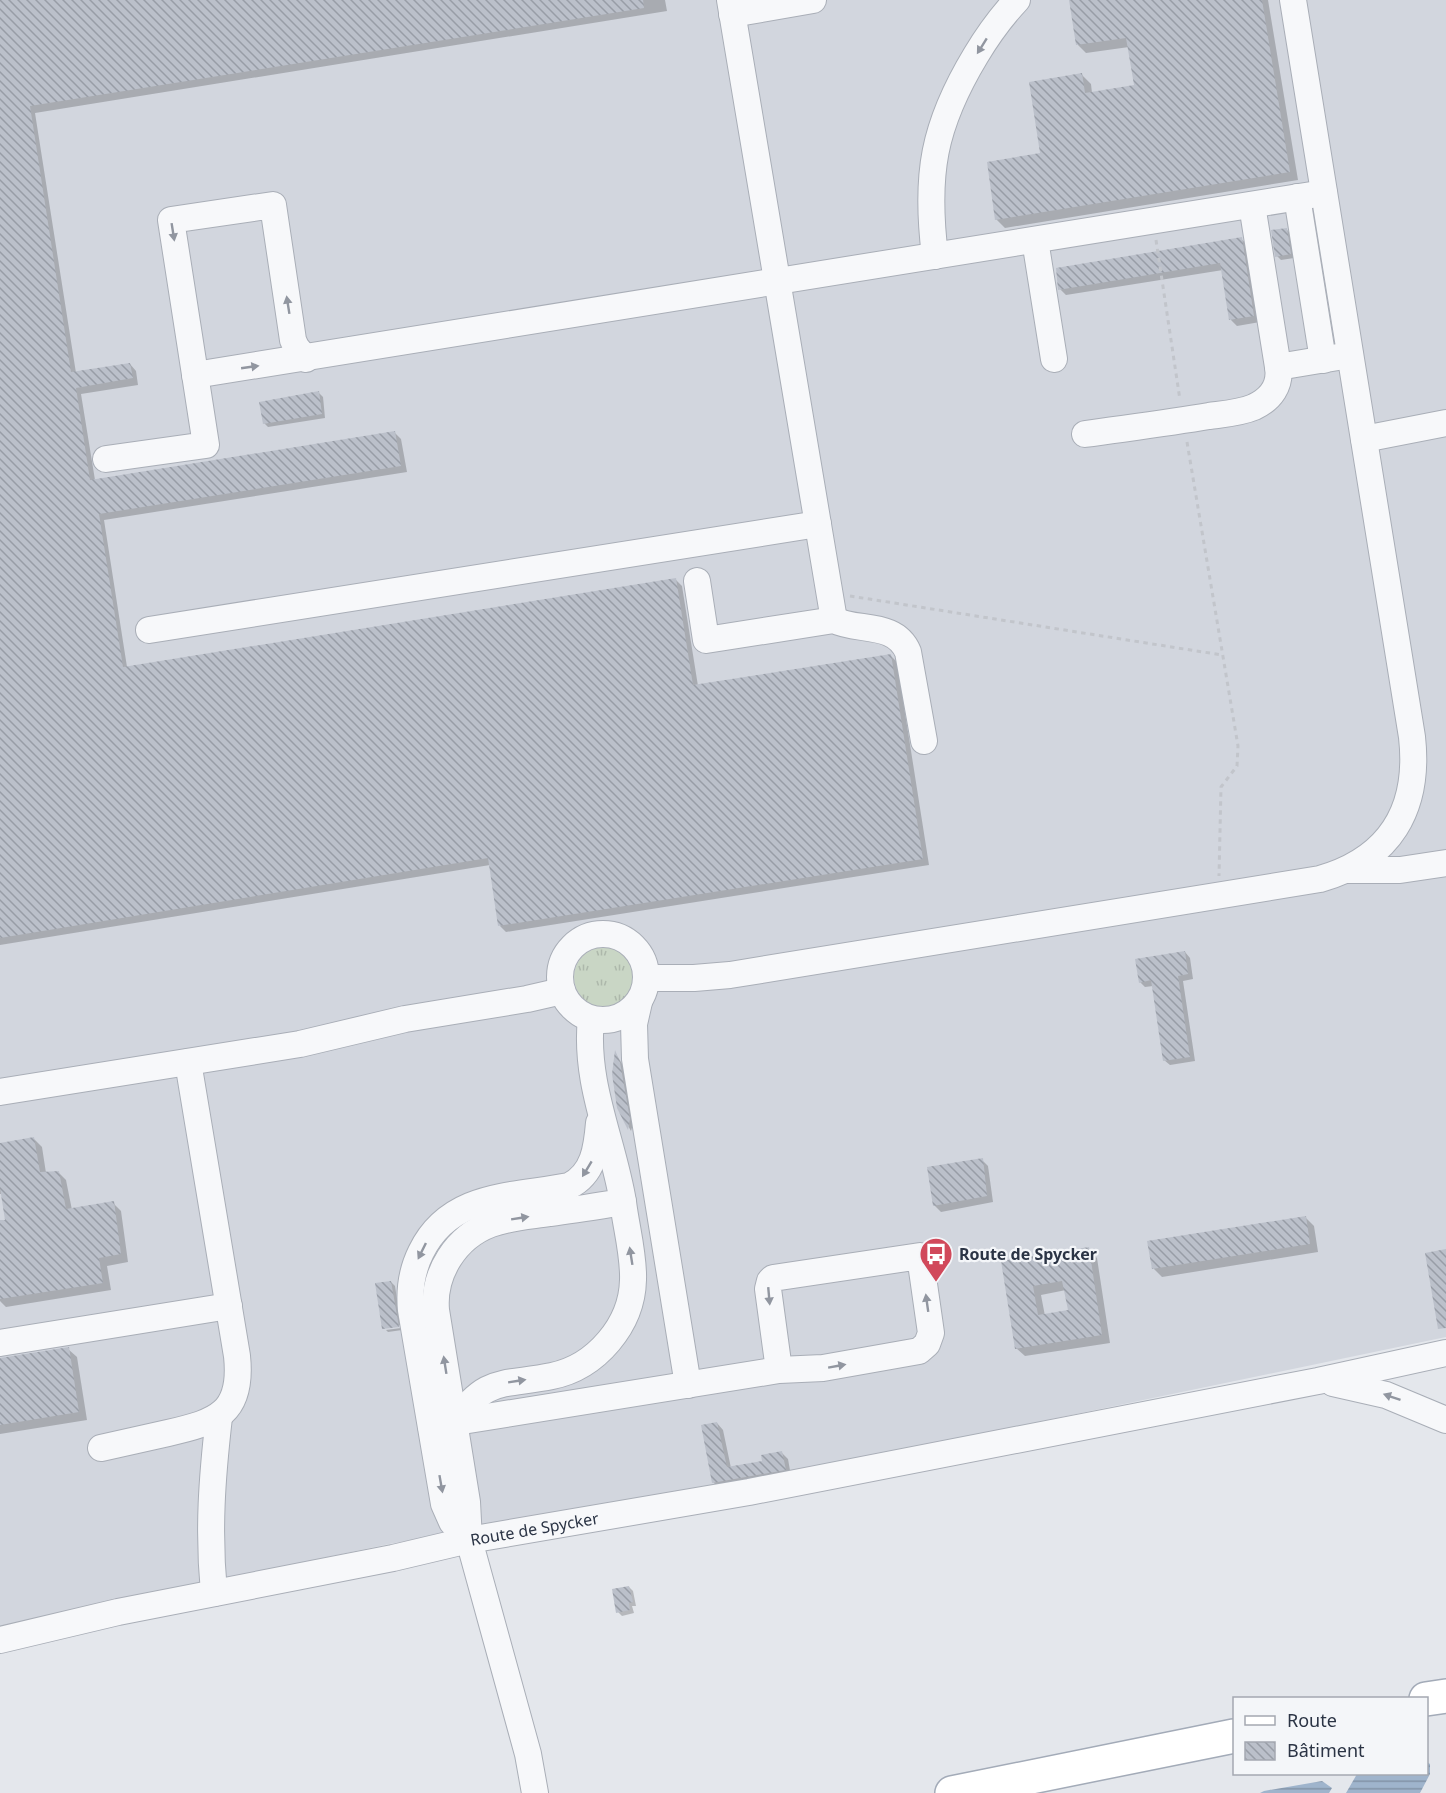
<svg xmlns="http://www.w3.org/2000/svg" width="1446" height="1793" viewBox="0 0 1446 1793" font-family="'Noto Sans',sans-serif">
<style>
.built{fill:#d2d6de}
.grass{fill:url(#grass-tufts)}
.water{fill:url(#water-rules)}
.shadow{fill:#0003;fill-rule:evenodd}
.building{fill:url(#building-back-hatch);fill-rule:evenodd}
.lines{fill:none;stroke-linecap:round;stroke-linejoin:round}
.minor-casing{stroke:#a9aeb7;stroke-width:28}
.major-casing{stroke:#a3abb8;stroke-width:36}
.path{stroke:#c2c5cb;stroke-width:3;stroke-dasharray:4.5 4.5;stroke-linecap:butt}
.minor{stroke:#f7f8fa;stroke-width:26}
.major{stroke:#fff;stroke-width:33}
.oneway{fill:#9196a0}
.labels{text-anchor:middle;stroke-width:4.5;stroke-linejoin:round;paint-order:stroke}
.poi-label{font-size:16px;font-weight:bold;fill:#2b3445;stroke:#f4f6f9;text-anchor:start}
.street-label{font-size:16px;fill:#2b3445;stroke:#f4f6f9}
</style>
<defs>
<pattern id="grass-tufts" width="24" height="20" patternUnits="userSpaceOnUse" patternTransform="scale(1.5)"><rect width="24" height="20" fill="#c9d6c5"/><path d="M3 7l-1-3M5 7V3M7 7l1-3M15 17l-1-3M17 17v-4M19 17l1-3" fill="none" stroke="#adb8ab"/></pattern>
<pattern id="water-rules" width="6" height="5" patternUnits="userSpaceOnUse" patternTransform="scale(1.5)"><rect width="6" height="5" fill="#9fb4cc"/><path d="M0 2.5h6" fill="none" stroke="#8293a7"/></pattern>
<pattern id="building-back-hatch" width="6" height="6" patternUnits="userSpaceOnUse" patternTransform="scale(1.5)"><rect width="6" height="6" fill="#bbc0ca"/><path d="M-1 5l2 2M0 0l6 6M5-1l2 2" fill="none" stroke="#989da6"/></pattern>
</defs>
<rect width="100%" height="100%" fill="#e4e7ec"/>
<!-- built -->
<path class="built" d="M 0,0 L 1446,0 L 1446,1337 L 831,1465 L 389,1544 L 80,1609 L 0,1628 Z"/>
<!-- grass -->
<circle class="grass" cx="604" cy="977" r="30"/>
<!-- water -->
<g class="water">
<path d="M 1427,1762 L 1430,1764 L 1430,1774 L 1420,1793 L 1346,1793 L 1357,1774 L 1426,1774 Z"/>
<path d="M 1322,1781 L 1332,1788 L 1329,1793 L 1260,1793 L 1264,1791 Z"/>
</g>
<!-- shadow -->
<g class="shadow">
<path d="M 0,0 L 665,0 L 667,11 L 35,113 L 76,373 L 130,364 L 136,371 L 138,385 L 81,394 L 95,480 L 395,433 L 401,439 L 407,472 L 104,520 L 127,667 L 676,580 L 682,586 L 698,686 L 890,655 L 897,662 L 929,865 L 506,932 L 500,926 L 490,865 L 0,945 Z"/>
<path d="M 1070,0 L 1268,0 L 1298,180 L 1005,228 L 996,219 L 1041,154 L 1082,75 L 1091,84 L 1092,93 L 1136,87 L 1129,47 L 1086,53 L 1078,45 Z"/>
<path d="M 1286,229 L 1290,233 L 1294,258 L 1281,260 L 1277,256 Z"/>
<path d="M 1241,239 L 1248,245 L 1260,322 L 1237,326 L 1231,320 L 1223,270 L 1066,295 L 1060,289 Z"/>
<path d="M 319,393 L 323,397 L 325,418 L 268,427 L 264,423 Z"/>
<path d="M 1185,952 L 1190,958 L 1193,979 L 1183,981 L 1195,1061 L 1170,1065 L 1164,1060 L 1153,986 L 1145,987 L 1140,982 Z"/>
<path d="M 616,1054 L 624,1067 L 633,1124 L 631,1131 L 618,1108 Z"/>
<path d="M 34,1139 L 42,1147 L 46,1173 L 58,1172 L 66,1180 L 72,1210 L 113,1203 L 121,1211 L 128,1262 L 107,1266 L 111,1290 L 6,1307 L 0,1301 L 0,1222 L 7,1221 L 2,1194 L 0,1194 L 0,1145 Z"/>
<path d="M 982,1160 L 988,1166 L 993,1202 L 941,1212 L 934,1205 Z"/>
<path d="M 1305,1217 L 1314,1226 L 1318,1252 L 1162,1277 L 1153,1268 Z"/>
<path d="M 1088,1249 L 1097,1258 L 1110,1343 L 1025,1356 L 1016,1348 L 1002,1263 ZM 1066,1290 L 1070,1312 L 1045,1316 L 1041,1295 Z"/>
<path d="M 391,1282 L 395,1286 L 401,1325 L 385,1327 L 385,1329 L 384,1328 Z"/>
<path d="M 401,1328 L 402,1330 L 388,1332 L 386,1330 Z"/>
<path d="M 68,1349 L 77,1357 L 87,1420 L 0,1434 L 0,1359 Z"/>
<path d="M 717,1423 L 723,1430 L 731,1468 L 764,1462 L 782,1453 L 788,1459 L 791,1476 L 720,1489 L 713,1482 Z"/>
<path d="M 629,1587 L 633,1591 L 636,1606 L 632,1606 L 634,1613 L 622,1616 L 618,1612 Z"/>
</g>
<!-- building -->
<g class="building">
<path d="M 0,0 L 643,0 L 644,8 L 30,106 L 71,372 L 130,363 L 133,378 L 76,388 L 90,480 L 395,431 L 401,466 L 99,514 L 123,667 L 676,578 L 693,685 L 891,654 L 923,859 L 498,926 L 488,858 L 0,938 Z"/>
<path d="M 1069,0 L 1262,0 L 1290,172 L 995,220 L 987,162 L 1040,153 L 1029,82 L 1082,73 L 1085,93 L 1134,85 L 1126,38 L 1076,45 Z"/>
<path d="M 1287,228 L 1291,254 L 1275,257 L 1271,230 Z"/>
<path d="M 1242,237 L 1254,316 L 1229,320 L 1220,263 L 1058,290 L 1056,268 Z"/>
<path d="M 319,391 L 322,414 L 263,424 L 259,402 Z"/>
<path d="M 1185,951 L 1188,974 L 1178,976 L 1190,1057 L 1163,1061 L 1151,980 L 1139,983 L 1135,959 Z"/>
<path d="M 615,1050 L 620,1062 L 630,1119 L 628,1130 L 617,1108 L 612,1074 Z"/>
<path d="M 34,1137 L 40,1172 L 59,1171 L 66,1209 L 114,1201 L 121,1254 L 99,1258 L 103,1283 L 0,1299 L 0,1220 L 5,1220 L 0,1188 L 0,1143 Z"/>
<path d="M 983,1158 L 987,1196 L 933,1206 L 927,1167 Z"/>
<path d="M 1306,1216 L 1310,1244 L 1152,1269 L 1147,1241 Z"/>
<path d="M 1089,1247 L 1102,1335 L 1015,1349 L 1001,1261 ZM 1062,1281 L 1068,1310 L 1038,1315 L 1033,1286 Z"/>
<path d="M 1446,1249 L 1446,1328 L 1438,1329 L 1425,1253 Z"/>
<path d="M 391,1281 L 399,1327 L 382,1329 L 375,1283 Z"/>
<path d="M 69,1347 L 79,1412 L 0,1425 L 0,1358 Z"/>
<path d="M 717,1422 L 727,1467 L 762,1461 L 761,1455 L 782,1451 L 786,1470 L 712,1483 L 701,1425 Z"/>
<path d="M 629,1586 L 633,1602 L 629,1603 L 630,1610 L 616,1613 L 612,1589 Z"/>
</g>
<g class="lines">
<!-- minor casing -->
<g class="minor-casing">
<g id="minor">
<path d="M 730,0 L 834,620"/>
<path d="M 732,14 L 813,0"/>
<path d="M 1297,197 L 1323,360"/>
<path d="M 1252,205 L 1278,367 L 1350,355"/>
<path d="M 1035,240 L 1054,359"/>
<path d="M 935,256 C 925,175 933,126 976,55 C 988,35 1001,17 1017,0"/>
<path d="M 195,375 L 1324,193"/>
<path d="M 1085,434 C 1127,428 1168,423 1209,416 C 1224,414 1240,413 1254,407 C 1271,399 1281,385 1278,367"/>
<path d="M 1364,439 L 1446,423"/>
<path d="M 106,459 L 206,445 L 171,220 L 273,205 L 293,340 L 296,347 L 306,359"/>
<path d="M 697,581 L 706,640 L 834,620 C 857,632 895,621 908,652 L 924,741"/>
<path d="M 149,630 L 818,524"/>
<path d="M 1346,870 L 1400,870 L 1446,863"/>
<circle cx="603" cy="977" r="43"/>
<path d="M 646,978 L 694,978 L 730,975 L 1320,879 C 1390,859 1420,809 1412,737 L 1293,0"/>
<path d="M 639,1002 L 634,1024 L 635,1059 L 688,1385"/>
<path d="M 0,1092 L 300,1044 L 405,1019 L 527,999 L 562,991"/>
<path d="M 0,1343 L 229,1306"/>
<path d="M 1333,1383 L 1386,1395 L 1446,1420"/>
<path d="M 454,1423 C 486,1376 502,1386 552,1376 C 596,1367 632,1325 633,1280 C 634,1255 626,1227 623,1202"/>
<path d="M 431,1426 L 779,1370 L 823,1368 L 919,1351 L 927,1344 L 931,1333 L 920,1256 L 773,1278 L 770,1281 L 768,1289 L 779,1370"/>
<path d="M 101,1448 C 123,1443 146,1438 168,1433 C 217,1422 243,1413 237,1356 L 188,1062"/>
<path d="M 469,1540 L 452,1522 L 444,1504 L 411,1310 C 409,1289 412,1270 421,1252 C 450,1192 514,1197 569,1186 C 594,1174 597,1147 599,1123"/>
<path d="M 214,1593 C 208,1531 212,1478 219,1417"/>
<path id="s1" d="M 0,1640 L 118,1612 L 393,1558 L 469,1540 L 749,1492 L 1318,1381 L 1446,1353"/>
<path d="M 535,1793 L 528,1754 L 469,1540 L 467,1502 L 436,1310 C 433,1273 456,1237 491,1224 C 510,1217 531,1216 550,1213 C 574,1210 598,1206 623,1202 C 613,1141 584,1083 591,1019"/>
</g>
</g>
<!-- major casing -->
<g class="major-casing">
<g id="major">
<path d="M 1426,1699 L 1446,1696"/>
<path d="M 952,1793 L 1234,1736"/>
</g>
</g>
<!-- path -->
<g class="path">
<path d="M 1156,240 L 1180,400"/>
<path d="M 1187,442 L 1238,746 L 1237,766 L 1221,787 L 1219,876"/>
<path d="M 850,596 L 1222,655"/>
</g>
<!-- minor -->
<use href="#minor" class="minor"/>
<!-- major -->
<use href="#major" class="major"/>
</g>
<!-- one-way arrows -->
<defs><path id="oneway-solid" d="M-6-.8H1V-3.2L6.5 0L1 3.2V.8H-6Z" transform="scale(1.5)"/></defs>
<g class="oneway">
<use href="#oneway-solid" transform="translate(982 46) rotate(122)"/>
<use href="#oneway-solid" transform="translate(173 232) rotate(81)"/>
<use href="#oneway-solid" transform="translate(288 305) rotate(-99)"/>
<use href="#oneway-solid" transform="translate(250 367) rotate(-8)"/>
<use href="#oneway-solid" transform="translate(587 1169) rotate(121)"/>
<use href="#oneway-solid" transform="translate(520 1218) rotate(-9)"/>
<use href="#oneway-solid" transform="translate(422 1251) rotate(116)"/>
<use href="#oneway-solid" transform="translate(631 1256) rotate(-99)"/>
<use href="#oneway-solid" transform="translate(769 1296) rotate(85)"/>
<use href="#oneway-solid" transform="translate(927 1303) rotate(-98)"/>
<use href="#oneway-solid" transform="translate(445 1365) rotate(-99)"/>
<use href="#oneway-solid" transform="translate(837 1366) rotate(-10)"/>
<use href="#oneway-solid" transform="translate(517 1381) rotate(-9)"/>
<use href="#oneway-solid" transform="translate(1392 1397) rotate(-161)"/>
<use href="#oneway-solid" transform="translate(441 1484) rotate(80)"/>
</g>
<!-- icons -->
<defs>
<g id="bus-pin" transform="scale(1.725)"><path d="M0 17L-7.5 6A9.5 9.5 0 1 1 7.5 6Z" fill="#d1495b" stroke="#f4f6f9"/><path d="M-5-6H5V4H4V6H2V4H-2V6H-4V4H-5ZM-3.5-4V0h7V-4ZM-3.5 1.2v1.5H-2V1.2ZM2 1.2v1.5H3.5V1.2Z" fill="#fff"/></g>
</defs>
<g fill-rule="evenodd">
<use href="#bus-pin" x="936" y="1254"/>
</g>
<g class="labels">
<!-- poi labels -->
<g class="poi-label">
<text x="959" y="1260">Route de Spycker</text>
</g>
<!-- street labels -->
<g class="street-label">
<text dy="6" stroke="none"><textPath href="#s1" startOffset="546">Route de Spycker</textPath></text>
</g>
</g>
<!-- legend -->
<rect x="1233" y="1697" width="195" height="78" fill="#f4f6f9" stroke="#a4a8b1" stroke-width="1.5"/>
<rect x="1245" y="1716" width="30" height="9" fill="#ffffff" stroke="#a4a8b1" stroke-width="1.5"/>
<text x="1287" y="1727" font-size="18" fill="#2b3445">Route</text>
<rect x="1245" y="1742" width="30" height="18" fill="url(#building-back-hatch)" stroke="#a4a8b1" stroke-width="1.5"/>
<text x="1287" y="1757" font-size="18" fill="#2b3445">Bâtiment</text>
</svg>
